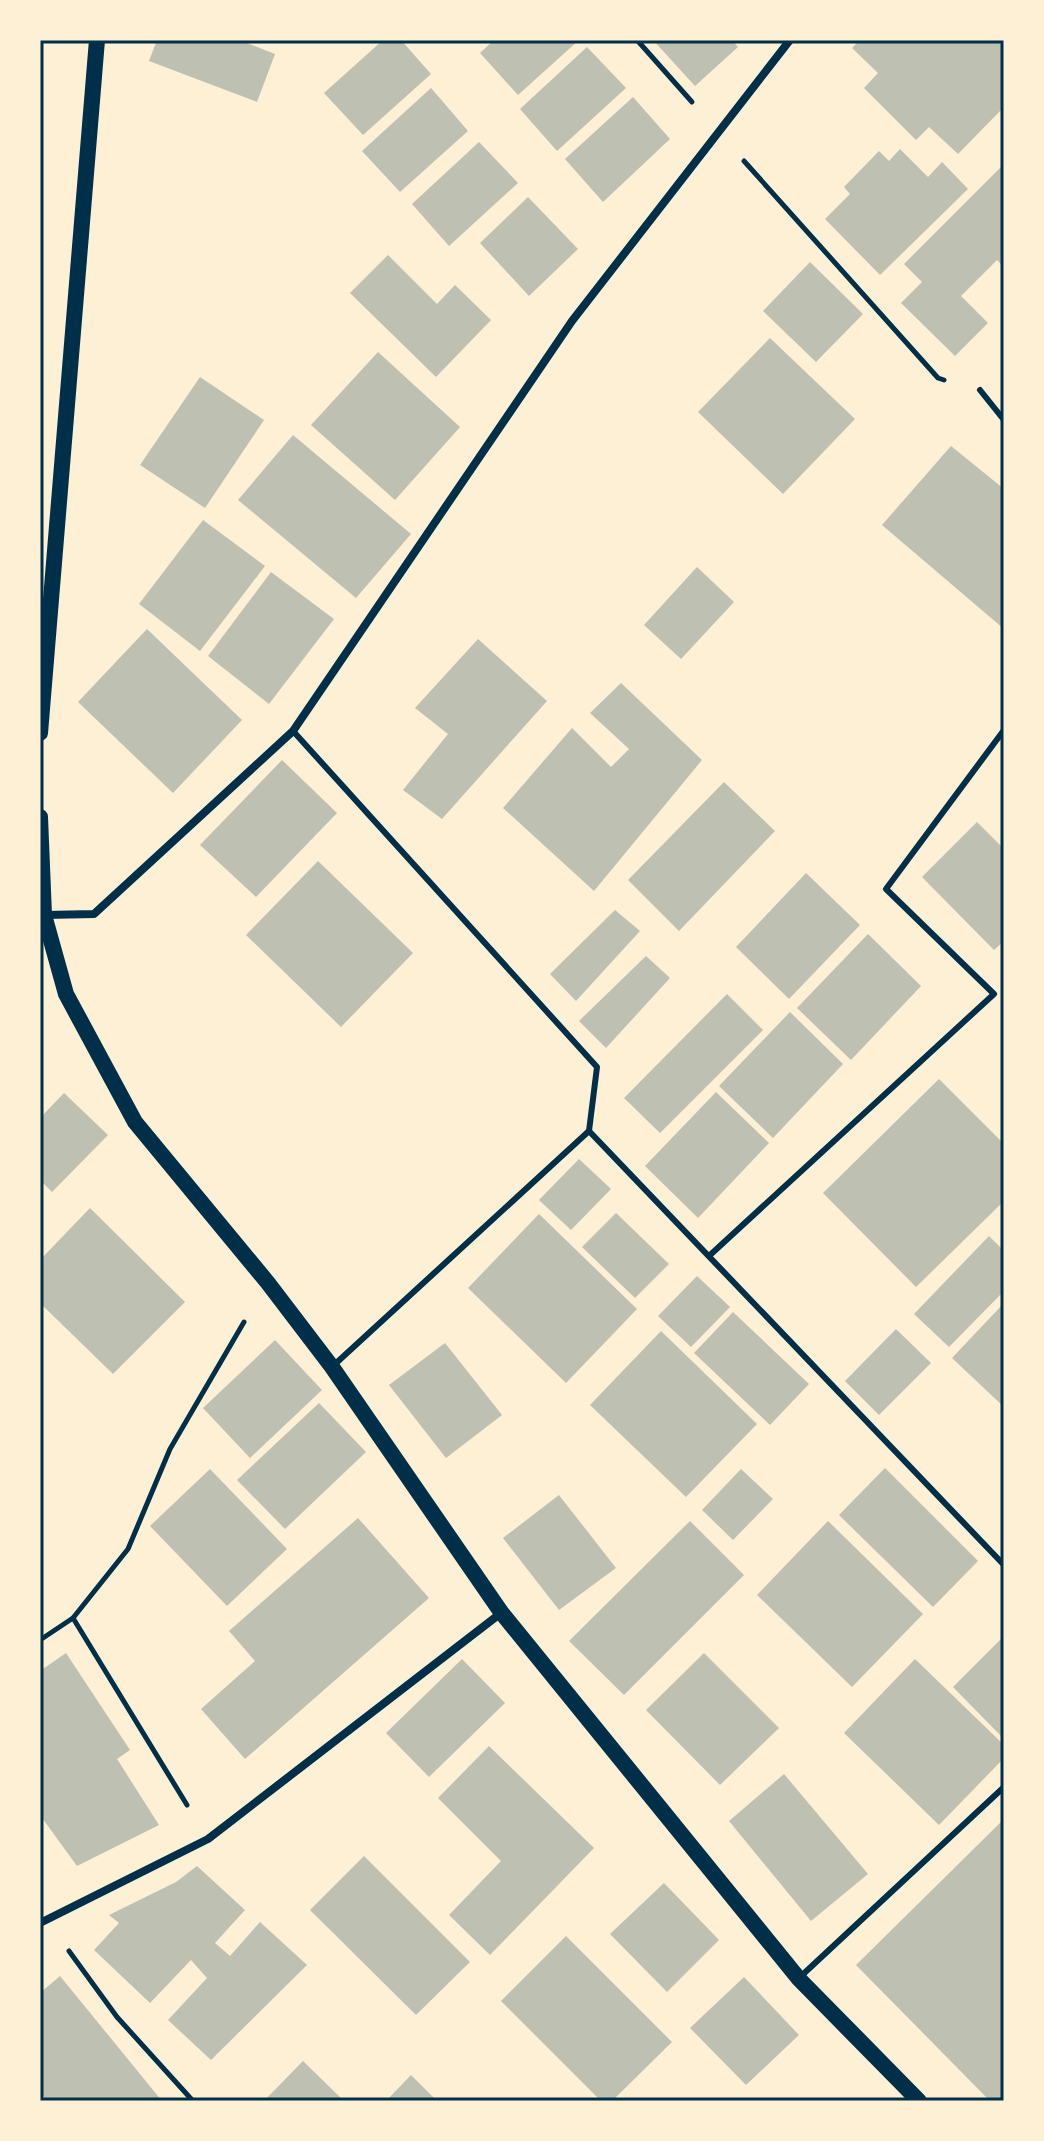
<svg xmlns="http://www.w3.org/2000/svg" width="1044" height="2141" viewBox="0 0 1044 2141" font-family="'Fira Sans Condensed',sans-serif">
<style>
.building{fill:#bec0b2}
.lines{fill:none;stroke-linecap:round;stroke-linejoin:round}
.path{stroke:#003049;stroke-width:5}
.service{stroke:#003049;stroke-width:6}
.minor{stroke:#003049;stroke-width:8}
.secondary{stroke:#003049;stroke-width:16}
.neatline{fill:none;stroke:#003049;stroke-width:3}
</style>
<rect width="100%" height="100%" fill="#fdf0d5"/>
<!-- building -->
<g class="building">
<path d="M 157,40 L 239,40 L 275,54 L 257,102 L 149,61 Z"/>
<path d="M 383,40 L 401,40 L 431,74 L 363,135 L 324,93 Z"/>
<path d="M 494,40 L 579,40 L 518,95 L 480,53 Z"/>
<path d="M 653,40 L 732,40 L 738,47 L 695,86 Z"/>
<path d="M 860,40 L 1004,40 L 1004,107 L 958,154 L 929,127 L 916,140 L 864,88 L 878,73 L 852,48 Z"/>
<path d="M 587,47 L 626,88 L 557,151 L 520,109 Z"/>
<path d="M 431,88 L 468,131 L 400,192 L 362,151 Z"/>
<path d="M 633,97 L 670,139 L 603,202 L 565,159 Z"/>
<path d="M 479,142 L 518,183 L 449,246 L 412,204 Z"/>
<path d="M 900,149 L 928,177 L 942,162 L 968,189 L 880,275 L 825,219 L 850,194 L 844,187 L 879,151 L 889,161 Z"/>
<path d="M 1004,164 L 1004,267 L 997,260 L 961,296 L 988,323 L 955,356 L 901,303 L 922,282 L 904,264 Z"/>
<path d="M 528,197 L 578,249 L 529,296 L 480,243 Z"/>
<path d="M 388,255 L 437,304 L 455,285 L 491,320 L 436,377 L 350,293 Z"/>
<path d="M 810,262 L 863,314 L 816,362 L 763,311 Z"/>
<path d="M 770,338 L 855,419 L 783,494 L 698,412 Z"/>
<path d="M 378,352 L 460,427 L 395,500 L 311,425 Z"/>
<path d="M 200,377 L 264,420 L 205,508 L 140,465 Z"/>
<path d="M 293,435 L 411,534 L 356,598 L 238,500 Z"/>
<path d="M 951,446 L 1004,489 L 1004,629 L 882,525 Z"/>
<path d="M 203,520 L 265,566 L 200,651 L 139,604 Z"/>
<path d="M 697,567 L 734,602 L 681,659 L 644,625 Z"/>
<path d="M 271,572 L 334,619 L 269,704 L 208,656 Z"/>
<path d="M 147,629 L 242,720 L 173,793 L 78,702 Z"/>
<path d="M 478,639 L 547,701 L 442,819 L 403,790 L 448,734 L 415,708 Z"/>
<path d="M 621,683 L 702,760 L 594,891 L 503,808 L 572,728 L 611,767 L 629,749 L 590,713 Z"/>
<path d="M 282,760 L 337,813 L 256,897 L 200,845 Z"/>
<path d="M 724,782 L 775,831 L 679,931 L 628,880 Z"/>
<path d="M 977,822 L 1004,849 L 1004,941 L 994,950 L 922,877 Z"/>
<path d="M 318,861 L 413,953 L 341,1027 L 246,935 Z"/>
<path d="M 806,873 L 860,925 L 789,999 L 736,947 Z"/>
<path d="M 615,910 L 640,931 L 576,1001 L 550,974 Z"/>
<path d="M 868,934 L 921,986 L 851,1060 L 797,1008 Z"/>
<path d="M 646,956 L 670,978 L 606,1048 L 579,1021 Z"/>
<path d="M 727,994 L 763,1030 L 660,1133 L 624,1098 Z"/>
<path d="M 790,1012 L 843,1064 L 773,1138 L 719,1086 Z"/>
<path d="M 939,1079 L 1004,1144 L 1004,1201 L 916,1287 L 823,1193 Z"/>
<path d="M 716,1092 L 769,1143 L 698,1218 L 645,1166 Z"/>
<path d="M 64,1093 L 108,1135 L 52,1192 L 40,1180 L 40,1118 Z"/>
<path d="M 579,1159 L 611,1189 L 571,1230 L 539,1200 Z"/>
<path d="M 90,1208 L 185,1302 L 113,1374 L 40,1303 L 40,1260 Z"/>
<path d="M 616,1213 L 669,1264 L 635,1298 L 582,1247 Z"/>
<path d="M 539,1214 L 637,1309 L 566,1383 L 468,1288 Z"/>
<path d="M 989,1236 L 1004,1251 L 1004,1291 L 949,1347 L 914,1314 Z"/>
<path d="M 697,1276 L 730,1307 L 691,1347 L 658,1316 Z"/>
<path d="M 1004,1303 L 1004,1407 L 952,1358 Z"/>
<path d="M 733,1312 L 809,1384 L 770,1425 L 694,1353 Z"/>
<path d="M 896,1329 L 931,1363 L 879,1415 L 845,1381 Z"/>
<path d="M 661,1331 L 757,1424 L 686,1497 L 590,1405 Z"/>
<path d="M 275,1340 L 322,1390 L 250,1458 L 203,1408 Z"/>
<path d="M 445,1343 L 502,1415 L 446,1458 L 389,1385 Z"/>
<path d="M 319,1403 L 366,1452 L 285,1529 L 237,1480 Z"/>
<path d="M 885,1468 L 978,1561 L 933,1607 L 839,1515 Z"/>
<path d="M 210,1469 L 287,1549 L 227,1606 L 150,1526 Z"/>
<path d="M 741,1469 L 773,1499 L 733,1540 L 702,1510 Z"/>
<path d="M 559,1495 L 616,1568 L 559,1610 L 503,1538 Z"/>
<path d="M 358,1518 L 429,1598 L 245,1759 L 201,1709 L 255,1661 L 229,1631 Z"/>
<path d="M 690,1521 L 744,1575 L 624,1695 L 569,1641 Z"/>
<path d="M 828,1521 L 923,1614 L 852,1687 L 757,1595 Z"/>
<path d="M 1004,1636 L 1004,1739 L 953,1687 Z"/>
<path d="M 66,1653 L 130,1750 L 117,1759 L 159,1825 L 77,1866 L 40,1815 L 40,1671 Z"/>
<path d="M 704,1653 L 779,1728 L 720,1785 L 646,1710 Z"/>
<path d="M 462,1659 L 505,1703 L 429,1777 L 386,1733 Z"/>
<path d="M 915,1659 L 1004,1745 L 1004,1758 L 939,1825 L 844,1733 Z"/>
<path d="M 489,1746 L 594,1848 L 490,1955 L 449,1915 L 501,1861 L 438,1798 Z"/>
<path d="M 784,1774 L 868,1874 L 811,1921 L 729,1821 Z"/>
<path d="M 1004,1819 L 1004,2101 L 990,2101 L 856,1965 Z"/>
<path d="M 364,1856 L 470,1962 L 416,2015 L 310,1910 Z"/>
<path d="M 197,1866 L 245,1910 L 215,1943 L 230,1956 L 260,1922 L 307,1965 L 211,2060 L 168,2020 L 207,1978 L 191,1960 L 150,2003 L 94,1950 L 119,1923 L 109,1915 L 176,1882 Z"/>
<path d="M 664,1883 L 719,1940 L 667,1992 L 610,1934 Z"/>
<path d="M 566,1936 L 672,2042 L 612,2101 L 601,2101 L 501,2001 Z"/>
<path d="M 60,1976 L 162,2101 L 47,2101 L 40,2092 L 40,1993 Z"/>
<path d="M 744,1977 L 799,2035 L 746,2085 L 690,2028 Z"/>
<path d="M 303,2061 L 344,2101 L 264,2101 Z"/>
<path d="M 411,2075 L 437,2101 L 386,2101 Z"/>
</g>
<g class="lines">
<!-- path -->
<g class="path">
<path d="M 637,40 L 692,102"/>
<path d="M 744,161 L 938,378 L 944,380"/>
<path d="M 73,1618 L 187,1805"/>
<path d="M 40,1640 L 73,1618 L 128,1549 L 170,1449 L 244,1322"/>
<path d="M 69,1951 L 117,2017 L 193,2101"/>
</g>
<!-- service -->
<g class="service">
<path d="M 980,390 L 1004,420"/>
<path d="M 293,731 L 597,1067 L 589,1131 L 334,1365"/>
<path d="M 589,1131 L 1004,1565"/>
<path d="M 709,1256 L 994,994 L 886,889 L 1004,730"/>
<path d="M 799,1978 L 1004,1787"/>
</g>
<!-- minor -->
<g class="minor">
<path d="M 45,915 L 94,914 L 293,731 L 572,321 L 790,40"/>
<path d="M 40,1923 L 208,1839 L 501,1613"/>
</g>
<!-- secondary -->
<g class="secondary">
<path d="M 40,733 L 97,40"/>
<path d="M 40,817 L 44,915 L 66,994 L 135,1122 L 268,1283 L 332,1367 L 501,1612 L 799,1979 L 919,2101"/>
</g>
</g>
<!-- border -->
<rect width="1044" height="2141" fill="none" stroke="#fdf0d5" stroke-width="84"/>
<rect x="42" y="42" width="960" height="2057" class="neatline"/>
</svg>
